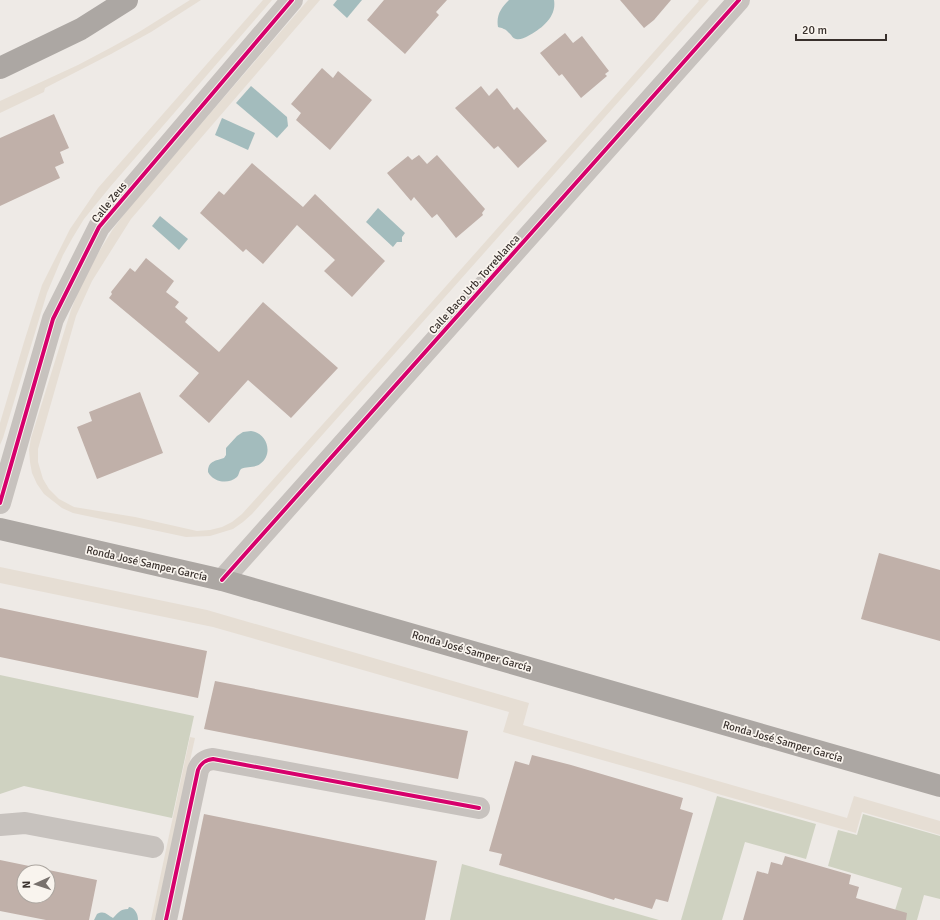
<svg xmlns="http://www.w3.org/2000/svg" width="940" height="920" viewBox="0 0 940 920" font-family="Signika,sans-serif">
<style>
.green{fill:#cfd2c1}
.plaza{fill:#e6ded4}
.water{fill:#a3bcbd}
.building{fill:#c0b0a9;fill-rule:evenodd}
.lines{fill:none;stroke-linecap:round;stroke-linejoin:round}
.minor{stroke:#c7c2be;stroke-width:22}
.major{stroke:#aca7a3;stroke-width:22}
.cycleway-casing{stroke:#f9f4ee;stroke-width:6}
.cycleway{stroke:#d6006c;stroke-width:4}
.labels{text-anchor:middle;stroke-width:3.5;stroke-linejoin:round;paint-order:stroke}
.street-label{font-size:11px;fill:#38302c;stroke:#f9f4ee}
</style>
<rect width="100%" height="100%" fill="#eeeae6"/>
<!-- green -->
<g class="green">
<path d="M 0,675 L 194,716 L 172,818 L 24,786 L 0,794 Z"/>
<path d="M 717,796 L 816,824 L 806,859 L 745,842 L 722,920 L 681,920 Z"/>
<path d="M 863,814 L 940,836 L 940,899 L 924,895 L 917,920 L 892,920 L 902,888 L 828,866 L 838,830 L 857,835 Z"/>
<path d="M 462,864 L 659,920 L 450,920 Z"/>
</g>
<!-- plaza -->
<g class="plaza">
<path d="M 190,0 L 201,0 L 151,32 L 111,54 L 45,88 L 44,92 L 0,113 L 0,101 L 78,65 L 112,47 L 139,32 Z"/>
<path d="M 263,0 L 272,0 L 110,187 L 84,219 L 73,237 L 63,255 L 47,293 L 3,438 L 0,445 L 0,423 L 24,342 L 42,285 L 70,229 L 98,188 Z"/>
<path d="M 308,0 L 320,0 L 131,219 L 92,281 L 76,316 L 38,449 L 38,462 L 43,479 L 49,489 L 59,499 L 74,507 L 135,517 L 197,531 L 210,530 L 222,527 L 232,522 L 242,514 L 376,365 L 699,1 L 698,0 L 709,0 L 252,514 L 243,522 L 233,529 L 210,536 L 186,537 L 73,513 L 62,508 L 44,494 L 37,484 L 32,473 L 30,462 L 29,450 L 31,438 L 71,310 L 82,282 L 97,255 L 113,229 L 131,205 Z"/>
<path d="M 0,567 L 207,610 L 529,703 L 523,725 L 847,818 L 854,796 L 940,821 L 940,835 L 862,812 L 856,833 L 718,794 L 694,786 L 503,732 L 509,712 L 213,627 L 0,583 Z"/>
<path d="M 190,737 L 195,738 L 155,920 L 151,920 Z"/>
</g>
<!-- water -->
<g class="water">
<path d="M 337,0 L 362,0 L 347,18 L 333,5 Z"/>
<path d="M 509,0 L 554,0 C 557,17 541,29 528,36 C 524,38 520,40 516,39 C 512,38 512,35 509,33 C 506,29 502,28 498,27 C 496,15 501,8 509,0 Z"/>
<path d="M 251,86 L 287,117 L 288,126 L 277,138 L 236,103 Z"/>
<path d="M 222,118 L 255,133 L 248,150 L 215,135 Z"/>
<path d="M 378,208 L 405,233 L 402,237 L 402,242 L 397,242 L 393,247 L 366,222 Z"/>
<path d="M 160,216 L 188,239 L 179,250 L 152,226 Z"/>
<path d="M 251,431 C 267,433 274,454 260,464 C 255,468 247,466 241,469 C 239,471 239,475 237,477 C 228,485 213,482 208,472 C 208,461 215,461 224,458 L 226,455 L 226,448 L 237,436 L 243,432 Z"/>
<path d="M 129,907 C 135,908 138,914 138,920 L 94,920 L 97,914 C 105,910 107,915 113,918 C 118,913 120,909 128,909 Z"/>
</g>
<!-- building -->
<g class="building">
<path d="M 384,0 L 447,0 L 436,12 L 439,15 L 405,54 L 367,20 Z"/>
<path d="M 620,0 L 671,0 L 654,20 L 644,28 Z"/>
<path d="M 565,33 L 573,43 L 582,36 L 609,71 L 605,74 L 607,76 L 581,98 L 562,74 L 559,76 L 540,53 Z"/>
<path d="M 322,68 L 333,78 L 338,71 L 372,100 L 330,150 L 296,120 L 301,113 L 291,104 Z"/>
<path d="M 481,86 L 489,96 L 497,88 L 514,110 L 517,107 L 547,141 L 518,168 L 498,146 L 494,149 L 455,108 Z"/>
<path d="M 54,114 L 69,148 L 60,152 L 64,163 L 55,167 L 60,178 L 0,206 L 0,138 Z"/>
<path d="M 419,155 L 427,164 L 437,155 L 485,209 L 482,213 L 483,215 L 456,238 L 437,214 L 432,218 L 414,197 L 411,201 L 387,173 L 408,156 L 412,160 Z"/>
<path d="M 252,163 L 303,207 L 315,194 L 385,261 L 352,297 L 324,271 L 335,260 L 297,225 L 263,264 L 246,249 L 243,252 L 200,213 L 219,191 L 224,195 Z"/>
<path d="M 146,258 L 174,281 L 166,292 L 179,302 L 175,307 L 188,318 L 185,322 L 219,352 L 263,302 L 338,368 L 291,418 L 248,380 L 209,423 L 179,396 L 199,373 L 109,298 L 112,294 L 111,292 L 130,268 L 135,272 Z"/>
<path d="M 140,392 L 163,453 L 97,479 L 77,427 L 92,421 L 89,412 Z"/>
<path d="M 879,553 L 940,570 L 940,641 L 861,619 Z"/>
<path d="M 0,608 L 207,651 L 198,698 L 0,657 Z"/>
<path d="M 215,681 L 468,731 L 458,779 L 204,729 Z"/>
<path d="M 532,755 L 571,765 L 683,798 L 680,809 L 693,813 L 668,902 L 656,899 L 652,909 L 615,898 L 614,900 L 589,892 L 499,865 L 502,854 L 489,851 L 515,761 L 529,765 Z"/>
<path d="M 204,814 L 437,861 L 425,920 L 182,920 Z"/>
<path d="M 785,856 L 851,875 L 849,884 L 859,887 L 856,898 L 907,913 L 906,920 L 743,920 L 757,871 L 768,874 L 771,862 L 782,865 Z"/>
<path d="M 0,860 L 97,880 L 89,920 L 46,920 L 0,911 ZM 24,872 L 48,872 L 48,896 L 24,896 Z"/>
</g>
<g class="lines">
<!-- minor -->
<g class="minor">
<path d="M 0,503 L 53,319 L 99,227 L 292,0"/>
<path d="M 222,580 L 739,0"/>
<path d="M 0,825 L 25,823 L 153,847"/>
<path d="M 166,920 L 198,770 C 201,763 205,760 213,759 L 479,808"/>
</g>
<!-- major -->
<g class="major">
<path d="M 0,68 L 81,29 L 127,0"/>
<path d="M 0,529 L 222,580 L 940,786"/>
</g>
<!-- cycleway casing -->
<g class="cycleway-casing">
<g id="cycleway">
<path d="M 0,503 L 53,319 L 99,227 L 292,0"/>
<path d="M 222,580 L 739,0"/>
<path d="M 166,920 L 198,770 C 201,763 205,760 213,759 L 479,808"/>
</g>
</g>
<!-- cycleway -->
<use href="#cycleway" class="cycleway"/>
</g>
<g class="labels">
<!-- street labels -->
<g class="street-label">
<text transform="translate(109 202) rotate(-51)" y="4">Calle Zeus</text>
<text transform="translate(474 284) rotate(-48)" y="4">Calle Baco Urb. Torreblanca</text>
<text transform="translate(147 563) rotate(13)" y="4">Ronda José Samper García</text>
<text transform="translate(472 651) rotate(16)" y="4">Ronda José Samper García</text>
<text transform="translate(783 741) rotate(16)" y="4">Ronda José Samper García</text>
</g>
</g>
<!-- north arrow -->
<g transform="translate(36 884) rotate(267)"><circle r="19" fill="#f9f4ee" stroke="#aca6a0"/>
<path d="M0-3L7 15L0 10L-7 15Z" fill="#78716d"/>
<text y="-6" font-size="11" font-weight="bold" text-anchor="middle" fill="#38302c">N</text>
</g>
<!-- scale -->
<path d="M796 34v6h90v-6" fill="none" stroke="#38302c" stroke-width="2"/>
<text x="802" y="34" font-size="12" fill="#38302c" stroke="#f9f4ee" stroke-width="3" paint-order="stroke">20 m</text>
</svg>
